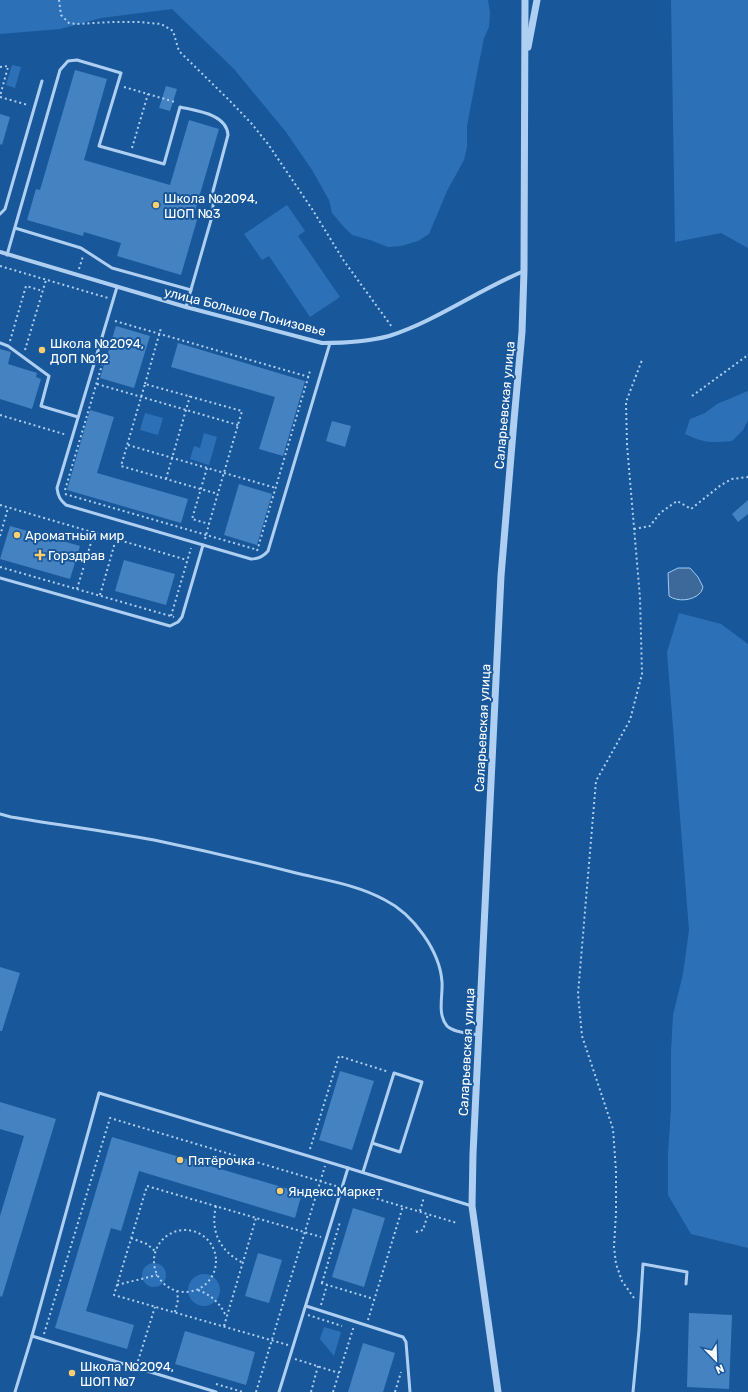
<svg xmlns="http://www.w3.org/2000/svg" width="748" height="1392" viewBox="0 0 748 1392" font-family="Rubik,sans-serif">
<style>
.green{fill:#2c71b7}
.water{fill:#3c6999;stroke:#a1cbf4}
.building{fill:#4582c2}
.lines{fill:none;stroke-linecap:round;stroke-linejoin:round}
.path{stroke:#aecff1;stroke-width:2;stroke-dasharray:2 3;stroke-linecap:butt}
.service{stroke:#aecff1;stroke-width:3}
.minor{stroke:#aecff1;stroke-width:4}
.tertiary{stroke:#aecff1;stroke-width:7}
.poi-dot{fill:#ffcf6e;stroke:#18579a;stroke-width:1.5}
.labels{text-anchor:middle;stroke-width:4;stroke-linejoin:round;paint-order:stroke}
.poi-label{font-size:13px;fill:#fff;stroke:#18579a;text-anchor:start}
.street-label{font-size:13px;fill:#fff;stroke:#18579a}
</style>
<rect width="100%" height="100%" fill="#18579a"/>
<!-- green -->
<g class="green">
<polygon points="0,0 488,0 490,13 489,27 484,38 477,73 467,126 467,147 464,160 447,191 429,234 418,241 401,246 388,247 370,240 352,235 344,227 332,213 329,200 312,170 286,132 234,69 172,9 101,18 60,29 0,34"/>
<polygon points="671,0 748,0 748,248 721,233 675,242"/>
<polygon points="12,65 21,67 15,88 6,85"/>
<polygon points="287,205 305,231 298,236 340,297 310,317 269,256 262,260 244,234"/>
<path d="M748,391V420L743,430L732,441C711,443 704,443 685,434L690,419L705,413L717,404Z"/>
<polygon points="145,413 163,418 158,435 140,430"/>
<polygon points="204,433 217,437 209,465 190,459 194,446 200,448"/>
<polygon points="679,613 721,624 748,644 748,1248 691,1234 668,1195 668,1154 671,1108 671,1052 673,1015 683,974 689,930 667,652"/>
<circle cx="154" cy="1275" r="12"/>
<circle cx="204" cy="1290" r="16"/>
<polygon points="324,1327 341,1332 334,1356 320,1339"/>
</g>
<!-- water -->
<path class="water" d="M678,568H690L698,577L703,587C703,587 701,593 700,593C693,601 677,602 669,596L668,573Z"/>
<!-- building -->
<g class="building">
<polygon points="75,70 107,79 84,160 170,185 189,120 219,129 193,218 197,220 181,275 117,256 121,243 84,232 83,236 27,220 36,189 40,190"/>
<polygon points="166,86 177,89 170,111 159,108"/>
<polygon points="0,114 10,117 2,145 0,144"/>
<polygon points="116,326 150,336 134,388 100,378"/>
<polygon points="178,343 305,381 283,456 259,449 275,397 171,367"/>
<polygon points="0,349 11,352 8,364 37,373 36,377 41,379 32,409 0,399"/>
<polygon points="90,410 114,417 97,473 188,499 181,523 67,490"/>
<polygon points="332,421 351,426 345,447 326,441"/>
<polygon points="239,484 272,494 257,545 224,535"/>
<polygon points="748,500 748,514 738,522 732,514"/>
<polygon points="10,526 80,546 70,579 0,559"/>
<polygon points="124,560 175,574 166,605 115,591"/>
<polygon points="0,967 20,973 2,1031 0,1031"/>
<polygon points="340,1071 374,1081 352,1150 319,1140"/>
<polygon points="0,1102 56,1119 2,1297 0,1296 0,1216 24,1136 0,1129"/>
<polygon points="112,1137 302,1193 295,1218 139,1171 121,1231 111,1228 86,1311 134,1325 127,1349 55,1328"/>
<polygon points="353,1208 385,1218 364,1287 332,1277"/>
<polygon points="258,1253 282,1260 269,1303 245,1296"/>
<polygon points="689,1313 732,1315 729,1389 687,1387"/>
<polygon points="185,1331 255,1352 246,1385 175,1364"/>
<polygon points="363,1343 395,1353 383,1392 348,1392"/>
</g>
<g class="lines">
<!-- path -->
<g class="path">
<polyline points="59,0 61,15 69,23 77,24 112,22 139,22 161,24 173,31 179,51 229,100 251,123 268,144 312,209 344,261 392,327"/>
<polyline points="0,67 8,66 8,67 0,96"/>
<polyline points="124,87 175,102"/>
<polyline points="0,97 28,105"/>
<polyline points="132,148 148,94"/>
<polyline points="0,266 108,298"/>
<polyline points="79,269 83,256"/>
<polyline points="115,321 309,377"/>
<polyline points="10,341 26,286 43,291"/>
<polyline points="25,350 46,280"/>
<polyline points="97,384 238,425"/>
<polyline points="145,384 161,328"/>
<polyline points="692,396 748,355"/>
<polyline points="0,415 67,435"/>
<polyline points="128,445 276,488"/>
<polyline points="207,468 192,519 209,524"/>
<polyline points="166,479 190,396"/>
<polyline points="65,490 104,358"/>
<polyline points="65,494 258,550"/>
<polyline points="0,505 187,560"/>
<polyline points="634,529 650,526 660,513 677,501 691,509 721,485 732,479 748,477"/>
<polyline points="0,536 8,508"/>
<polyline points="205,539 209,524 242,411 145,384 121,466 218,494"/>
<polyline points="257,551 310,371"/>
<polyline points="0,567 174,617"/>
<polyline points="77,589 94,533"/>
<polyline points="100,595 116,539"/>
<polyline points="171,616 191,548"/>
<polyline points="310,1149 339,1056 389,1072"/>
<polyline points="348,1190 457,1223"/>
<path d="M216,1206C210,1232 220,1251 243,1263"/>
<polyline points="420,1211 424,1197"/>
<circle cx="185" cy="1261" r="31"/>
<polyline points="416,1232 423,1230 428,1214"/>
<polyline points="131,1238 147,1244 156,1252"/>
<polyline points="321,1283 374,1299"/>
<polyline points="322,1283 340,1222"/>
<polyline points="117,1285 157,1275"/>
<path d="M198,1290C211,1295 220,1303 226,1316"/>
<polyline points="634,1298 622,1281 616,1264 614,1247 616,1213 616,1171 613,1129 582,1036 578,994 596,781 630,720 642,674 640,598 627,445 626,402 642,360"/>
<polyline points="321,1305 327,1285"/>
<polyline points="175,1312 178,1300 177,1291"/>
<polyline points="308,1315 342,1326"/>
<polyline points="368,1320 403,1206"/>
<polyline points="224,1326 256,1218"/>
<polyline points="44,1334 110,1118 336,1186"/>
<polyline points="288,1345 114,1295 147,1186 321,1237"/>
<polyline points="295,1359 339,1373"/>
<polyline points="138,1361 155,1307"/>
<polyline points="216,1384 243,1392"/>
<polyline points="256,1392 325,1166"/>
<polyline points="311,1392 318,1366"/>
<polyline points="333,1392 353,1329 355,1330"/>
<polyline points="395,1392 401,1372"/>
</g>
<!-- service -->
<g class="service">
<polyline points="0,214 5,209 42,81"/>
<polyline points="15,228 81,248 112,268 191,290"/>
<path d="M7,255L60,70L68,61L77,60L121,73L99,146L164,164L180,107C197,111 227,114 228,135L213,191V213L186,307"/>
<path d="M117,287L57,488C58,496 60,500 66,505L251,559C258,559 263,557 268,551L330,343"/>
<polyline points="0,343 8,346 49,376 41,406 78,417"/>
<polyline points="0,578 170,626 178,622 182,617 203,545"/>
<path d="M0,814L11,817C58,825 107,831 154,840C202,850 249,861 296,873C325,880 358,885 385,900C413,914 440,951 442,982C443,996 437,1014 447,1026C454,1033 469,1033 479,1035"/>
<polyline points="363,1172 394,1073 422,1082 400,1152 372,1143"/>
<polyline points="306,1306 403,1337 406,1342 410,1392"/>
<polyline points="32,1336 99,1093 348,1168"/>
<polyline points="15,1392 32,1336 216,1392"/>
<polyline points="279,1392 348,1168 472,1206"/>
<polyline points="633,1392 639,1330 643,1264 687,1272 686,1284"/>
</g>
<!-- minor -->
<path class="minor" d="M0,252L186,307L322,343C344,343 367,342 389,336C436,321 478,290 524,271"/>
<!-- tertiary -->
<g class="tertiary">
<polyline points="528,47 537,0"/>
<polyline points="498,1392 472,1206 473,1154 501,576 514,420 522,332 524,271 525,0"/>
</g>
</g>
<!-- markers -->
<g class="poi-dot">
<circle cx="156" cy="205" r="4"/>
<circle cx="42" cy="350" r="4"/>
<circle cx="17" cy="535" r="4"/>
<path d="M38 549h4v4h4v4h-4v4h-4v-4h-4v-4h4z"/>
<circle cx="180" cy="1160" r="4"/>
<circle cx="280" cy="1191" r="4"/>
<circle cx="72" cy="1373" r="4"/>
</g>
<g class="labels">
<!-- poi labels -->
<g class="poi-label">
<text x="164" y="203">Школа №2094,<tspan x="164" dy="15">ШОП №3</tspan></text>
<text x="50" y="348">Школа №2094,<tspan x="50" dy="15">ДОП №12</tspan></text>
<text x="25" y="540">Ароматный мир</text>
<text x="48" y="560">Горздрав</text>
<text x="188" y="1165">Пятёрочка</text>
<text x="288" y="1196">Яндекс.Маркет</text>
<text x="80" y="1371">Школа №2094,<tspan x="80" dy="15">ШОП №7</tspan></text>
</g>
<!-- street labels -->
<g class="street-label">
<text transform="translate(245 311) rotate(14)" y="5">улица Большое Понизовье</text>
<text transform="translate(504 405) rotate(-85)" y="5">Саларьевская улица</text>
<text transform="translate(482 728) rotate(-87)" y="5">Саларьевская улица</text>
<text transform="translate(466 1052) rotate(-87)" y="5">Саларьевская улица</text>
</g>
</g>
<!-- north arrow -->
<g transform="translate(716 1360) rotate(157)" stroke="#18579a" stroke-width="3" paint-order="stroke">
<path d="M0-3L7 15L0 10L-7 15Z" fill="#ffffff"/>
<text y="-6" font-size="11" font-weight="bold" text-anchor="middle" fill="#ffffff">N</text>
</g>
</svg>
